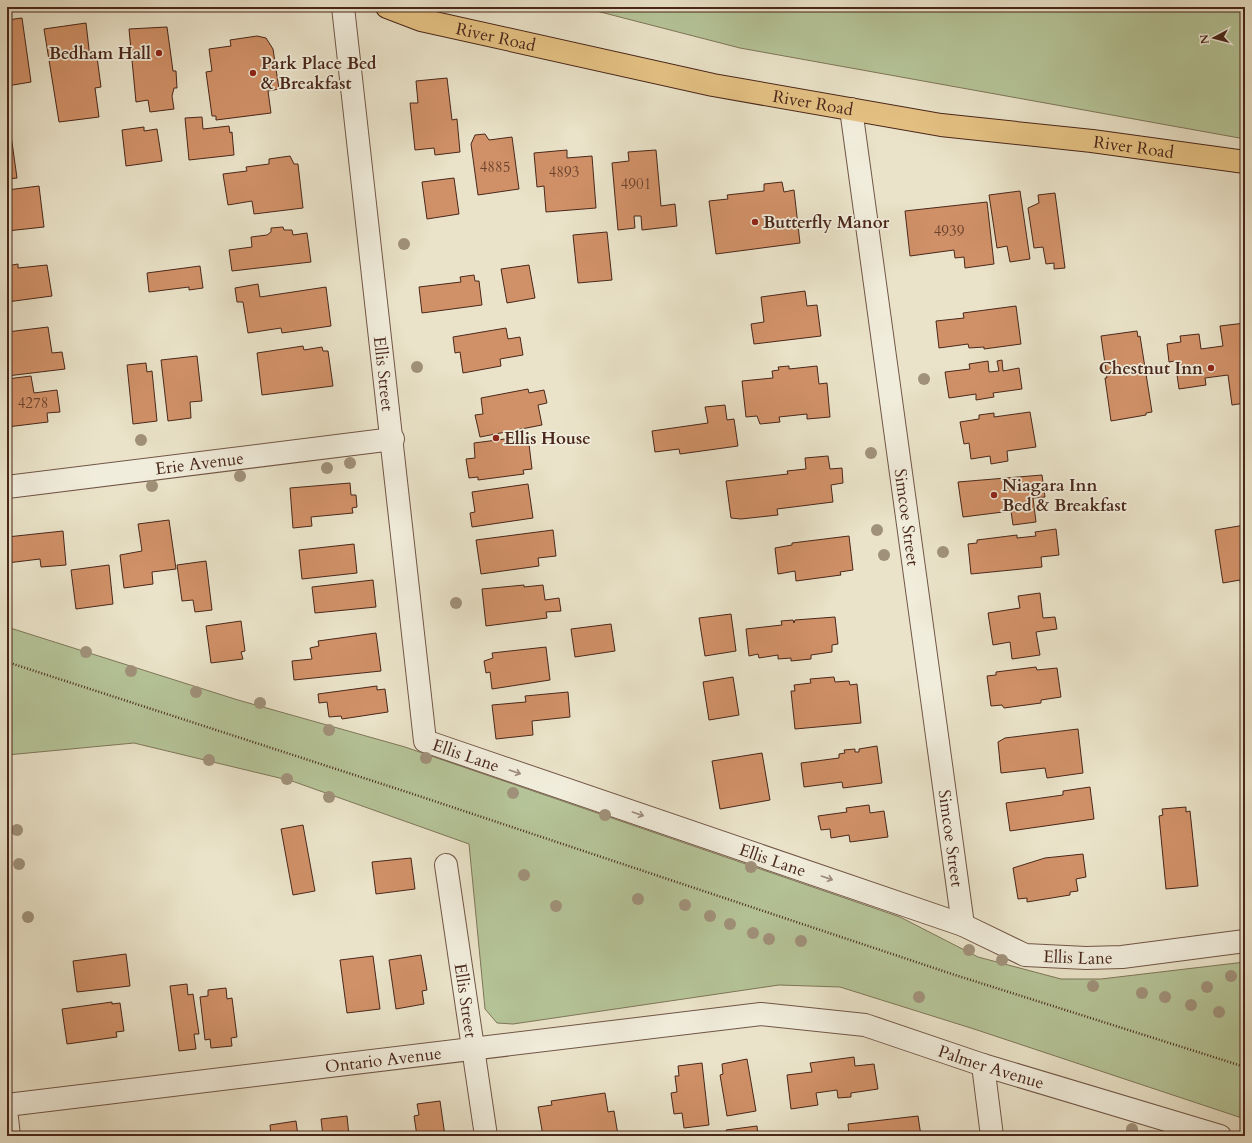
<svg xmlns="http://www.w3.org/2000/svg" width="1252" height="1143" viewBox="0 0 1252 1143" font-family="Cardo,serif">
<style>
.green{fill:#b5c498;stroke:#7f7659}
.building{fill:#d19168;stroke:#49271a}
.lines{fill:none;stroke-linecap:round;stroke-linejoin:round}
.minor-casing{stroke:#715646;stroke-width:24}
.major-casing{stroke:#49271a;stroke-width:24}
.path{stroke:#49271a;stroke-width:2.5;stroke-dasharray:1 2;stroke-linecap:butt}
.minor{stroke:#f1eddc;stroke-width:22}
.major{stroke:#e5c284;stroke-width:22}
.tree{fill:#a0917a}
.oneway{stroke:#9d8a7b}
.poi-dot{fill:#8f2418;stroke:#f1eddc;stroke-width:1.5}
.labels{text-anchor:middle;stroke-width:3.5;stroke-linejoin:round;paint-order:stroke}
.number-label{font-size:15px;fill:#6b422e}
.street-label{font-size:17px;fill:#49271a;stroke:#f1eddc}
.poi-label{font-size:17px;font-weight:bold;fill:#49271a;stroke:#f1eddc;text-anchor:start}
</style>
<rect width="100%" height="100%" fill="#eae3c9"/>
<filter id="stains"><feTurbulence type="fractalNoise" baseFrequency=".005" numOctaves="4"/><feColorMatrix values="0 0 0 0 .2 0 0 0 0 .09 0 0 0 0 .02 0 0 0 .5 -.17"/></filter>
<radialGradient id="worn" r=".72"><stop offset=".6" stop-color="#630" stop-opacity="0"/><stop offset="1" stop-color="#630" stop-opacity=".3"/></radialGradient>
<!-- green -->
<g class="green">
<polygon points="581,7 1245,7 1245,139 740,48"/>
<polygon points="7,627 238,700 405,747 900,917 978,957 1061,979 1101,979 1245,962 1245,1119 974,1029 840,987 779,985 513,1024 497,1023 485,1009 469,844 292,781 134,743 7,755"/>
</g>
<!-- building -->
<g class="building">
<polygon points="22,18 31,82 7,86 7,20"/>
<polygon points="86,23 90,58 97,57 101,87 95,88 99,117 59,122 44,29"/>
<polygon points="167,27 173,71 176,71 177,88 174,88 172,96 174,109 150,112 148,100 136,102 129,29"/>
<polygon points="257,36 266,38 273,49 279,89 268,91 271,113 216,120 216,116 212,116 206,72 212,71 209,49 231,46 230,40"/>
<polygon points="447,78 452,120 457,119 460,152 435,155 434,148 415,150 410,103 418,103 416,81"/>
<polygon points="202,117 203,129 229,126 230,133 232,132 234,155 189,160 185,118"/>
<polygon points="144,127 144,131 157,129 162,161 126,166 122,130"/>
<polygon points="10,128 17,178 7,179 7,129"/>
<polygon points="485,134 489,140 512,137 519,189 478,195 471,144 475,135"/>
<polygon points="567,150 567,158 592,156 596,208 546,212 544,186 537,187 534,153"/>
<polygon points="656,150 661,206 675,204 677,226 642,230 641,216 634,216 635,228 618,230 612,163 629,161 628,152"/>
<polygon points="290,156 294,164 298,164 303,208 254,214 252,201 228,205 223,174 247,171 246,167 269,164 269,159"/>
<polygon points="454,178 459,214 427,219 422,182"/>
<polygon points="782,182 784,192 794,190 800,243 716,254 709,201 728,199 727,195 764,191 764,184"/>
<polygon points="39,186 44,227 7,231 7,190"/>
<polygon points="1020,191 1030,259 1010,262 1007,246 997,248 989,195"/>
<polygon points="1055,193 1065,268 1054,269 1054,263 1046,264 1043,247 1034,248 1028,208 1039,203 1038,195"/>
<polygon points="987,202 994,264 965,268 964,257 955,258 954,250 910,256 905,211"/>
<polygon points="283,227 284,230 292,230 293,235 307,233 311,262 232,271 229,250 252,247 251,237 267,235 271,232 271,228"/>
<polygon points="607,232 612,280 578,283 573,235"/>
<polygon points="18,264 18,268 47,265 52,296 7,302 7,266"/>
<polygon points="529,265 535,298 507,303 501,269"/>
<polygon points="200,266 203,288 189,290 189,287 149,292 147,273"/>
<polygon points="474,275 475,281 479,281 482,305 422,313 419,287 461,282 460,277"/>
<polygon points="258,284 260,297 326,287 331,326 282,333 281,328 248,333 243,302 237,302 235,288"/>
<polygon points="805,291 807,306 817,305 821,336 754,344 751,324 764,322 761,297"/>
<polygon points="1016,306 1021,344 984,349 984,347 969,348 968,344 939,348 936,321 964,318 963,313"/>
<polygon points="1245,323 1245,403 1232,405 1228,375 1205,378 1206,385 1179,389 1175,361 1169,362 1167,344 1181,342 1180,336 1199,334 1201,349 1223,346 1220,326"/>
<polygon points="48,327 52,353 62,352 65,369 7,376 7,332"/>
<polygon points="506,328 508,339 520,337 523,355 500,359 501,366 463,373 460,352 455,353 453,337"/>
<polygon points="1137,331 1138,337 1140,336 1152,412 1146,413 1146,415 1111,421 1105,378 1107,378 1101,336"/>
<polygon points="303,346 304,350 322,347 323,351 328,351 333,386 262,395 257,353"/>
<polygon points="197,356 202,401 190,402 191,418 168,421 161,360"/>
<polygon points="1002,360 1003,371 1019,368 1022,389 993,393 994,397 976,400 976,394 949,398 945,372 970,369 969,364 988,361 989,372 999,371 997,361"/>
<polygon points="146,363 147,372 152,371 157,421 133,424 127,365"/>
<polygon points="789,366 789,369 817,366 819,384 827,383 830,417 807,419 807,414 779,417 780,422 760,424 757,416 746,417 742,381 773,378 772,371 779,370 778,367"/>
<polygon points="31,376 34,393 57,390 60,412 47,413 48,422 7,427 7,379"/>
<polygon points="528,389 529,393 544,390 547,403 538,405 542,425 480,437 475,415 483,414 481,398"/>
<polygon points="725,405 727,420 734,419 738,446 680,454 679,449 655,452 652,431 708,423 705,407"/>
<polygon points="1030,412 1036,447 1007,451 1008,461 991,464 990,456 971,459 969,443 964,444 960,422 979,419 979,415 994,413 994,417"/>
<polygon points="528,436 532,469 523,470 524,474 478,480 478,477 469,478 466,459 475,458 474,443"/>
<polygon points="828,456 830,469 842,468 843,483 831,485 833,502 777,509 778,515 741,519 731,518 726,481 788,474 787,471 806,469 805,458"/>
<polygon points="1042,475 1045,497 1033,498 1036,522 1013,525 1011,511 963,517 958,482"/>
<polygon points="350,483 351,495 356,495 357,507 352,508 353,513 311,517 312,526 293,528 290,488"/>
<polygon points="528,484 533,518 472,527 470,513 475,512 472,492"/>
<polygon points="169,520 176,569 152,572 153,584 124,588 120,555 142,551 138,524"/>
<polygon points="1245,525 1245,595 1242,595 1240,580 1223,583 1215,530"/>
<polygon points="1056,529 1059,555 1041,557 1042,567 971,574 968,544 977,543 977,540 1017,535 1017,538 1036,536 1035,532"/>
<polygon points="553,530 556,556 538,558 539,566 481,574 476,540"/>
<polygon points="63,531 66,565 41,567 40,559 7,563 7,537"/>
<polygon points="849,536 853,570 840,572 841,575 796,581 795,571 778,574 775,548 792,545 792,543"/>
<polygon points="354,544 357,573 302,579 299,550"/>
<polygon points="206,561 212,610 195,612 193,600 182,601 177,565"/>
<polygon points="109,565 113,604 76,609 71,570"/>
<polygon points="373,580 376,607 315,613 312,587"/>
<polygon points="524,585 524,587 543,585 545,600 559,598 561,611 546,612 547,618 486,626 482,589"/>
<polygon points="1040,593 1043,618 1055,617 1057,629 1036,632 1040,655 1012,659 1010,642 993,645 988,613 1020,608 1018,596"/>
<polygon points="731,614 736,651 705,656 699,618"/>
<polygon points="835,617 838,644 832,645 832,652 811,655 811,659 791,661 791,658 778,659 778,655 759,658 758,654 749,656 746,629 782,625 781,621 793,620 794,623 795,620"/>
<polygon points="241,621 245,651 241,652 243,659 211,663 206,626"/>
<polygon points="611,624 615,651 575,657 571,629"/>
<polygon points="376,633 381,671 294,680 292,661 312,659 310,648 319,646 318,641"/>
<polygon points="546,647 550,680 492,689 490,672 486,673 484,661 493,658 492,653"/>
<polygon points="1036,667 1037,670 1057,668 1061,697 1041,700 1041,703 1004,708 1002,705 991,706 987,676 996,675 996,672"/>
<polygon points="733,677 739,715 709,720 703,682"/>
<polygon points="834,677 835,682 849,681 850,685 857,684 861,723 795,729 791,691 795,691 794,685 811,683 810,679"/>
<polygon points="377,686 377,690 385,689 388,712 342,719 341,716 329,717 327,702 319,703 318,694"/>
<polygon points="568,692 570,717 532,721 533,735 496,739 492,705 526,702 525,696"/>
<polygon points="1078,729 1083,773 1047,778 1045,768 1001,773 998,742 1005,738"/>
<polygon points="877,746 882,783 843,788 842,782 804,787 801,763 839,758 839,754 845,753 844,750 855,749 855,752 859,752 859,749"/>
<polygon points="762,753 770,800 720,809 712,761"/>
<polygon points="1090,787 1094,819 1010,831 1006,803 1063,795 1063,791"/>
<polygon points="869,805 870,813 884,811 888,837 850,842 849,835 831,838 830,829 821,830 818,816 847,812 846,808"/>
<polygon points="1186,807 1186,812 1190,811 1198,886 1166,889 1159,816 1163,815 1162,809"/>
<polygon points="303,825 315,891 293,895 281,829"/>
<polygon points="1083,854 1086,877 1076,879 1078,891 1070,892 1070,895 1027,902 1027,898 1018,899 1013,868 1045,858"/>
<polygon points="411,858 415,889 376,894 372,862"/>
<polygon points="126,954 130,986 77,992 73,961"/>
<polygon points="421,955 427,990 422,991 424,1004 396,1009 389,960"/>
<polygon points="373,956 380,1009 347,1013 340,960"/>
<polygon points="187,984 188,995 193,994 199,1034 194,1034 196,1049 179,1051 170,986"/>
<polygon points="226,988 227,999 232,998 237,1037 231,1038 232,1046 211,1048 210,1039 205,1040 200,997 208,996 208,990"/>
<polygon points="112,1002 112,1004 120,1003 124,1031 116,1032 117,1037 67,1044 62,1009"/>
<polygon points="854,1057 855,1066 874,1064 878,1089 851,1093 851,1097 838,1098 837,1090 816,1093 818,1105 791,1109 787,1075 812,1072 810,1063"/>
<polygon points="747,1059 756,1111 727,1116 720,1075 723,1074 722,1064"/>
<polygon points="702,1063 709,1125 684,1128 682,1113 674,1114 671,1093 677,1092 675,1076 679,1076 678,1066"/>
<polygon points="605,1093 608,1112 614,1111 618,1135 543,1136 538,1107 552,1105 551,1101"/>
<polygon points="440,1101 445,1136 417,1136 414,1116 419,1115 417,1104"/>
<polygon points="347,1116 349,1136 323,1136 321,1119"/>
<polygon points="918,1116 921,1136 849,1136 848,1124"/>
<polygon points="296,1121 298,1136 271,1136 270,1125"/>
<polygon points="757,1126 758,1136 727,1136 726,1130"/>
<polygon points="121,1134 121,1136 98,1136"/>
</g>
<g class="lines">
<!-- minor casing -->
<g class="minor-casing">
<g id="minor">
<path id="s1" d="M343,7L425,741L963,925L1025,955L1086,958L1122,957L1245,941"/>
<path id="s2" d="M851,109L963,925"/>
<path id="s3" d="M7,487L393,439"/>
<path id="s4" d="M446,865L486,1136"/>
<polyline points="983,1065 992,1136"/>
<path id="s5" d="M7,1105L761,1014L865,1025L983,1065L1220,1136"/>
<polyline points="7,1118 9,1136"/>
</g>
</g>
<!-- major casing -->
<g class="major-casing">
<g id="major">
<path id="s6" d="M387,7L421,20L713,85L941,125L1092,141L1245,162"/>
</g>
</g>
<!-- path -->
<polyline class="path" points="7,662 413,794 952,974 1245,1067"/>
<!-- minor -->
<use href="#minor" class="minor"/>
<!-- major -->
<use href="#major" class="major"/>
</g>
<!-- trees -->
<g class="tree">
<circle cx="404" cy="244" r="6"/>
<circle cx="417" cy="367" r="6"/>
<circle cx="924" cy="379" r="6"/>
<circle cx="141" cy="440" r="6"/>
<circle cx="871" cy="453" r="6"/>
<circle cx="350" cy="463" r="6"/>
<circle cx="327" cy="468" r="6"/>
<circle cx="240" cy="476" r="6"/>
<circle cx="152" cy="486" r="6"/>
<circle cx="877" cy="530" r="6"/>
<circle cx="943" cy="552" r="6"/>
<circle cx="884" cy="555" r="6"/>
<circle cx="456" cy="603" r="6"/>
<circle cx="86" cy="652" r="6"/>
<circle cx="131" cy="671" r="6"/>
<circle cx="196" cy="692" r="6"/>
<circle cx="260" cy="703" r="6"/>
<circle cx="329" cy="730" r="6"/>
<circle cx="426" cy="758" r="6"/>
<circle cx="209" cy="760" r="6"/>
<circle cx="287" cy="779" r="6"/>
<circle cx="513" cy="793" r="6"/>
<circle cx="329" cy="797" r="6"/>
<circle cx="605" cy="815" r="6"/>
<circle cx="17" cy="830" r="6"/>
<circle cx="19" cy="864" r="6"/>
<circle cx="751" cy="867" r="6"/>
<circle cx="524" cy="875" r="6"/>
<circle cx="638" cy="899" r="6"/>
<circle cx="685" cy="905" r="6"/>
<circle cx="556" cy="906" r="6"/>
<circle cx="710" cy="916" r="6"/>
<circle cx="28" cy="917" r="6"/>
<circle cx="730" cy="924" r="6"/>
<circle cx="753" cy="933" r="6"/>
<circle cx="769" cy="939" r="6"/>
<circle cx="801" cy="941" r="6"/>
<circle cx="969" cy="950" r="6"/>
<circle cx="1002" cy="960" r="6"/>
<circle cx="1231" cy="976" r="6"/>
<circle cx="1093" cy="986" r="6"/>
<circle cx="1207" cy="987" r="6"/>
<circle cx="1142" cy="993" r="6"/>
<circle cx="919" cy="997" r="6"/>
<circle cx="1165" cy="997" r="6"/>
<circle cx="1191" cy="1005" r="6"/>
<circle cx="1219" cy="1012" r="6"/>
<circle cx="1132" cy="1129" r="6"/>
</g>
<!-- one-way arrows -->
<defs><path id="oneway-shaft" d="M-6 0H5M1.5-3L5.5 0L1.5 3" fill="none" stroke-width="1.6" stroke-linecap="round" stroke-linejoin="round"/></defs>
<g class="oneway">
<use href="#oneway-shaft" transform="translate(515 772) rotate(19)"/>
<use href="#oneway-shaft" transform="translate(638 814) rotate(19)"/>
<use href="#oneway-shaft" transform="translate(827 878) rotate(19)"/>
</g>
<!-- markers -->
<g class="poi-dot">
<circle cx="159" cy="53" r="4"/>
<circle cx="253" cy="73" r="4"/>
<circle cx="755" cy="222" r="4"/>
<circle cx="1211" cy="368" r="4"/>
<circle cx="496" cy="438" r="4"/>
<circle cx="994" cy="495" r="4"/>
</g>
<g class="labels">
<!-- number labels -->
<g class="number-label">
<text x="495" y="172">4885</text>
<text x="564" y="177">4893</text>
<text x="636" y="189">4901</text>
<text x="949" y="236">4939</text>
<text x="33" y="408">4278</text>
</g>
<!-- street labels -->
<g class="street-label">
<text dy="6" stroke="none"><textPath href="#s6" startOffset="113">River Road</textPath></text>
<text dy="6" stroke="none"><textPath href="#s6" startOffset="437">River Road</textPath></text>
<text dy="6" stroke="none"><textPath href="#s6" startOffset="761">River Road</textPath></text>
<text dy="6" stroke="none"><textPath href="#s1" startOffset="369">Ellis Street</textPath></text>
<text dy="6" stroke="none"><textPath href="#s3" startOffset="194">Erie Avenue</textPath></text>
<text dy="6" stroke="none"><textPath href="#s2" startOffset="412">Simcoe Street</textPath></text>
<text dy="6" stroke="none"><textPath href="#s1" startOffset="782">Ellis Lane</textPath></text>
<text dy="6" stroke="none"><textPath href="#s2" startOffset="736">Simcoe Street</textPath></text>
<text dy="6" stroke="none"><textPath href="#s1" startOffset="1106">Ellis Lane</textPath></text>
<text dy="6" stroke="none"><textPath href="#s1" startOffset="1429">Ellis Lane</textPath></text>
<text dy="6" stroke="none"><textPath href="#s4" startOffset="137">Ellis Street</textPath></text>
<text dy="6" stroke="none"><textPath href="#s5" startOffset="379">Ontario Avenue</textPath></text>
<text dy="6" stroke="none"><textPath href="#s5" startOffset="997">Palmer Avenue</textPath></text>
</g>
<!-- poi labels -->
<g class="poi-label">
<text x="151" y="59" text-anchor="end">Bedham Hall</text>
<text x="261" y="69">Park Place Bed<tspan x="261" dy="20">&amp; Breakfast</tspan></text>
<text x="763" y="228">Butterfly Manor</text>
<text x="1203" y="374" text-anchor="end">Chestnut Inn</text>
<text x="504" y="444">Ellis House</text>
<text x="1002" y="491">Niagara Inn<tspan x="1002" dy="20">Bed &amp; Breakfast</tspan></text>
</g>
</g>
<!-- margin -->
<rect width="1252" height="1143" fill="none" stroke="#eae3c9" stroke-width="24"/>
<rect x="8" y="8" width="1236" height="1127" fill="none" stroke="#49271a" stroke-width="2"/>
<rect x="12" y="12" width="1228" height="1119" fill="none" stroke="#49271a"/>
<!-- north arrow -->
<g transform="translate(1214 38) rotate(263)" stroke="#f1eddc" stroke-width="3" paint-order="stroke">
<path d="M0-3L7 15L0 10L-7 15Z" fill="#49271a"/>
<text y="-6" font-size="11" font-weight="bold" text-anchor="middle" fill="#49271a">N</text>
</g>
<rect width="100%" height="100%" filter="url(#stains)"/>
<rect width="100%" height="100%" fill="url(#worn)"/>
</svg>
